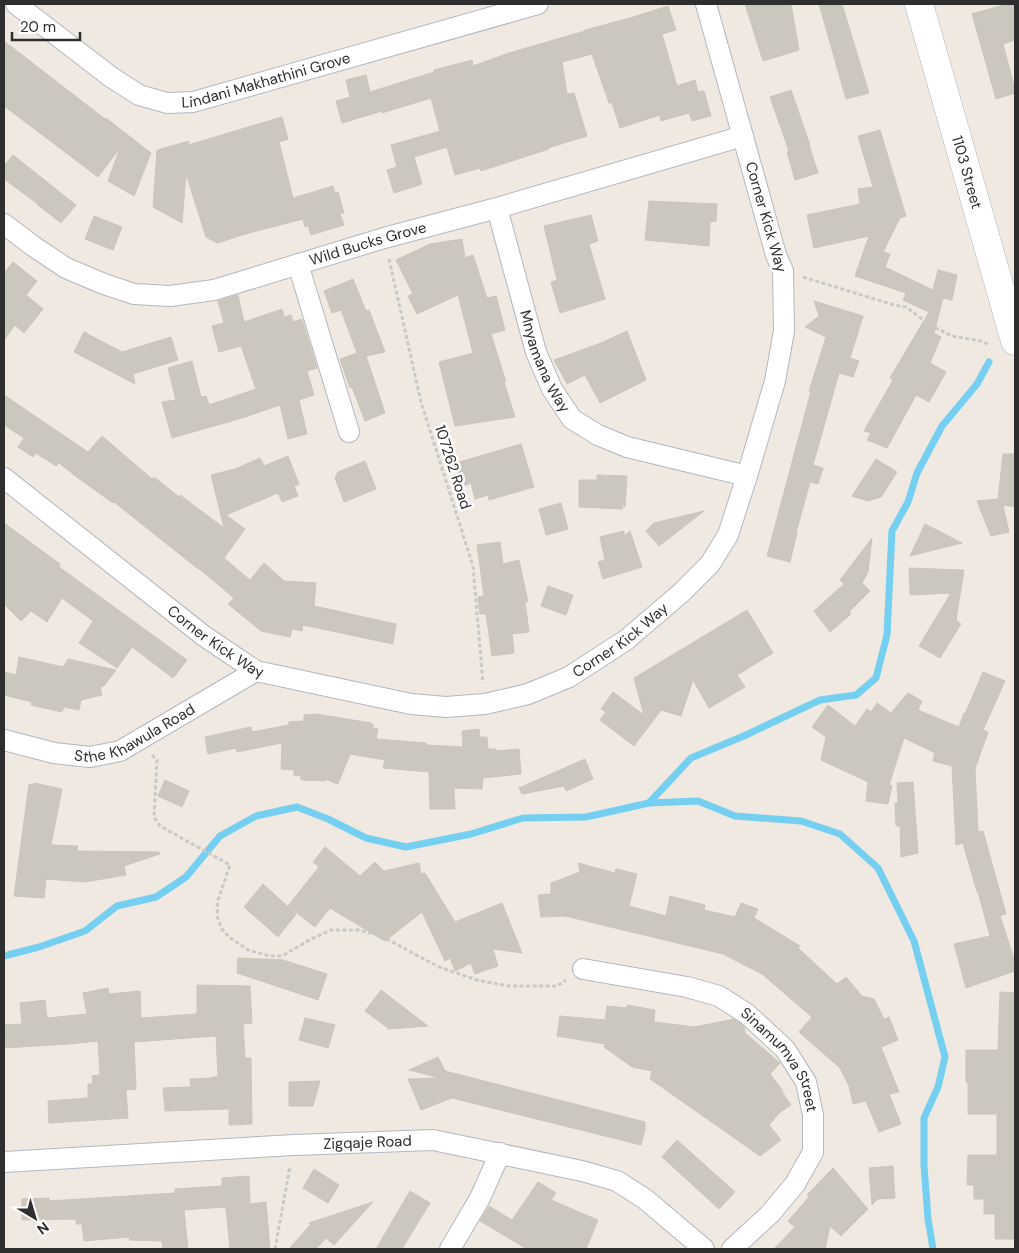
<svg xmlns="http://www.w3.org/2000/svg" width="1019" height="1253" viewBox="0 0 1019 1253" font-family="'DM Sans',sans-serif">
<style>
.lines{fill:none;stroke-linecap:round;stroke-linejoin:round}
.stream{stroke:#75cff0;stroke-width:7}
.building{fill:#cbc7bf;stroke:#cbc5ba}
.street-casing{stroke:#b4b7c1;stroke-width:22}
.secondary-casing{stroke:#b4b7c1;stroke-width:29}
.path{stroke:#c9c9c9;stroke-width:3;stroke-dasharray:4 2.5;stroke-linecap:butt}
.street{stroke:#fff;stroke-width:20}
.secondary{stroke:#fff;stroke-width:28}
.labels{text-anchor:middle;stroke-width:5;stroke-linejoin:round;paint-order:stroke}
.street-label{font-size:15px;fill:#2e2e2e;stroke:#fff}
</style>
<rect width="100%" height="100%" fill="#efe9e1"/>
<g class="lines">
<!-- stream -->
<g class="stream">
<polyline points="649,803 691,758 746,735 820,700 856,695 876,678 887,635 892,531 908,502 917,473 942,426 977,384 989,362"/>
<polyline points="4,956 39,947 85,931 117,906 156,897 186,877 220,836 256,816 297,807 328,819 366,838 406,847 471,834 523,818 586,817 649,803 698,801 735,816 801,821 840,834 878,868 914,941 945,1057 938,1087 924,1118 924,1165 928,1219 933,1249"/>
</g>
</g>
<!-- building -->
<g class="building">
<polygon points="745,4 791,4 799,50 763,61"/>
<polygon points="819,4 842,4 869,93 846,99"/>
<polygon points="1007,4 1015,4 1015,40 1003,44 1015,90 1015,93 996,99 972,14"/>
<polygon points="668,6 676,30 662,34 677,86 695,80 698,92 704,91 711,116 692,121 689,113 661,121 660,115 620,128 612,103 609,103 592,54 562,62 567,94 574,93 587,136 548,148 549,149 481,171 480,168 455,175 447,147 414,157 422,184 394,193 387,170 397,167 391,145 440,131 431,98 382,113 382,111 342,123 336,101 350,97 346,80 366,75 370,92 434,72 434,70 472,60 473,66 509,53 585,31 585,30 630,18"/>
<polygon points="4,41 105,119 106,118 151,153 134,196 108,181 120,148 98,177 4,106"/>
<polygon points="791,90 810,145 809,145 818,173 795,180 787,152 789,151 770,97"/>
<polygon points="282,117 288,139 279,142 293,198 333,186 335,193 338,192 344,213 340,214 344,225 311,235 308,226 305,227 303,219 249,233 217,243 206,237 186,174 182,223 153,207 157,150 189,141 188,145"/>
<polygon points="880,130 906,216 900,218 883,252 890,254 885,267 933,290 938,270 957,275 952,300 943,298 934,333 941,337 930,363 946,372 929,402 916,395 887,448 867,440 871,433 864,431 893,380 890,378 929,312 903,300 906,293 855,276 869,236 814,248 807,215 860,204 858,189 873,187 858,136"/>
<polygon points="13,155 76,205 61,223 38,205 38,204 4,179 4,166"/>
<polygon points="649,201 717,204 716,221 710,222 709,246 645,240"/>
<polygon points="591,215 598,241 589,244 605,299 560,313 551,282 557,280 544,226"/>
<polygon points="94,216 122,227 113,250 85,239"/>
<polygon points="462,239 465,258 473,255 487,298 496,296 505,330 491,334 506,382 504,382 515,417 455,426 439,362 473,353 458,295 417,314 408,296 413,294 396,260 430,244"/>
<polygon points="13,262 37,281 26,295 43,309 24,333 15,325 4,340 4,273"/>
<polygon points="353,279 366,311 369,310 385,352 366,356 385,413 365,421 352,387 350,388 340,359 357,353 341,310 332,313 324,291"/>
<polygon points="238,295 244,322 282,309 284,317 291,315 293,322 302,319 317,368 307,371 314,395 299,400 307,434 288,439 280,405 242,418 172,438 162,402 176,400 168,368 192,361 201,397 206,396 209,405 256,389 241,346 219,352 212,326 224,323 218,301"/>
<polygon points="814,301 863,316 850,358 859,361 853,377 839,373 813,465 823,468 818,484 810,482 796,533 797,533 790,562 767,556 811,391 809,391 826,337 805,327 819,316"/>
<polygon points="627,331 646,380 600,403 585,375 567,384 554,360 601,343"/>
<polygon points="84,332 122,352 171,337 178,360 133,374 135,384 74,352"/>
<polygon points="4,395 88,452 102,436 152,479 154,477 179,497 180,495 224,528 211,475 235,469 260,458 264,466 288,456 299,484 294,486 298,496 282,502 278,493 226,515 245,529 224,558 250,580 264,563 284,581 316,583 314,606 396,624 393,644 303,625 302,631 292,629 290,637 261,631 228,604 234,598 198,568 197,568 114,502 113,503 78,478 59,463 56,466 36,453 33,457 18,447 24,438 4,425"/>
<polygon points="521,444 534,487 489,500 488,495 475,499 471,483 463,486 456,463"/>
<polygon points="1003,454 1015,454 1015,507 1003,505 1009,532 991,536 977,501 998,499"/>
<polygon points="876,459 897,472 881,497 868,501 852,496"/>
<polygon points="365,461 376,489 344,502 335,478 338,472"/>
<polygon points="597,475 627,476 625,507 621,501 623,509 579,507 579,480 597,480"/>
<polygon points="561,503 568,529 546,535 539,509"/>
<polygon points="704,511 659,546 646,531 654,523"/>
<polygon points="4,523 60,564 59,567 187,660 173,678 132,647 117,668 79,643 93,621 62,598 47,622 31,611 21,621 4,604"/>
<polygon points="925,524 962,543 910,556"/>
<polygon points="624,531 624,536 630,531 642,567 603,579 598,562 605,560 600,537"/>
<polygon points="872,538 868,572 862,583 870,591 849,612 851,614 830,632 814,611 844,584 840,580"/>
<polygon points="500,542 503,564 519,560 528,602 525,601 529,632 512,634 514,653 492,656 486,614 480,614 478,597 484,596 477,545"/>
<polygon points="909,568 964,570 956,620 961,624 940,658 919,646 951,593 910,595"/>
<polygon points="548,586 573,595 566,615 541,606"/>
<polygon points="747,610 773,653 737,675 745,687 709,708 693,680 681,716 661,710 634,746 600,720 606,712 601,709 613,692 644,715 634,678"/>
<polygon points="19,657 63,667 68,659 116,670 104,686 100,687 102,695 81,700 79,710 64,707 62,712 31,705 32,702 4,695 4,672 16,675"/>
<polygon points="983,672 1005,681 983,730 988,732 975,769 978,832 983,831 1006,914 1000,916 1015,962 1015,971 966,988 954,944 990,936 978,892 977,892 963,843 956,845 952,766 933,761 935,753 904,738 889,785 892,786 888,804 866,801 868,782 821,760 826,737 812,727 828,705 855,726 867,709 871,712 877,703 891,713 908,693 922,701 918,710 959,727 964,713 965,714"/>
<polygon points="316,714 371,723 371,724 373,724 373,728 378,729 376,739 426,743 426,745 463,747 462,731 479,729 480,737 487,737 488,749 496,749 496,751 519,749 521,774 483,778 482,789 454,788 455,809 430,809 429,772 383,768 385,760 350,754 338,784 325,779 325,781 301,780 301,776 294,775 294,770 281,769 282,743 237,752 236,748 208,754 205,737 251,727 252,732 289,725 289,722 304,721 304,715"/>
<polygon points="585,759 593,779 566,791 564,786 522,794 519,788"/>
<polygon points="165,780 189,791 182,807 158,796"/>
<polygon points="913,782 918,853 901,857 900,826 896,826 895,803 898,803 897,783"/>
<polygon points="34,783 62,789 51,845 78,846 77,851 159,852 160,854 124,866 126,875 85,882 46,879 44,898 14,896 29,784 33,785"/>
<polygon points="325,847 360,876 375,862 384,871 419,863 421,874 425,873 455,922 502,903 522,953 493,949 498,966 475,974 471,963 455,971 450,958 445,961 422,912 385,941 330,908 315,927 288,906 319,867 313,862"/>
<polygon points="578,863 615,873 616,869 637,874 629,906 666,916 670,896 705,905 704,910 735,917 741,903 758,909 754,918 800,946 798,948 837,984 846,977 862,996 874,999 884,1019 889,1017 898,1040 881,1047 899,1092 889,1094 901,1124 879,1132 866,1101 853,1104 849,1086 840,1068 799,1032 812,1017 762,974 723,954 565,916 541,917 538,895 551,894 551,883 580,872"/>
<polygon points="263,884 296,914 278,937 244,907"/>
<polygon points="238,958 283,960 327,974 318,1000 237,973"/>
<polygon points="197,985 250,986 252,1023 243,1024 245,1058 251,1058 252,1124 229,1125 229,1109 165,1111 163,1088 191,1087 190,1079 212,1078 212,1077 218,1077 216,1036 134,1042 136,1089 126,1090 128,1118 49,1123 48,1101 88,1098 88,1084 93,1084 92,1076 100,1075 98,1041 69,1044 4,1048 4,1025 22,1024 20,1003 45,1000 47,1018 87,1014 83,993 108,988 109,994 140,991 141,1018 197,1014"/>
<polygon points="381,990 428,1026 389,1029 365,1011"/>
<polygon points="1000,992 1015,993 1015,1239 995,1239 995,1214 984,1214 984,1199 974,1199 974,1185 967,1185 968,1155 997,1155 997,1114 968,1114 968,1082 966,1082 966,1050 998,1050"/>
<polygon points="627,1005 655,1010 654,1022 695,1027 734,1019 740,1023 744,1027 745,1033 780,1063 770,1074 783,1091 782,1092 791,1105 779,1113 769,1125 781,1140 760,1156 663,1088 663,1087 660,1086 650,1079 652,1071 632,1067 604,1047 605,1044 557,1036 560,1016 605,1020 607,1006 627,1008"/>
<polygon points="305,1018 335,1025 328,1048 299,1040"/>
<polygon points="438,1057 445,1071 645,1122 645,1129 641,1145 452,1098 421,1110 408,1079 440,1078 409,1070"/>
<polygon points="320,1081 313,1106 289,1106 289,1082"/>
<polygon points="677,1140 735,1192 719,1209 662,1157"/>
<polygon points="893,1166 895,1198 878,1199 872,1205 869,1168"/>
<polygon points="833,1168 868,1209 841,1236 830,1226 825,1249 774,1249 795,1227 788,1221 809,1197 807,1195"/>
<polygon points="314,1169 339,1185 328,1203 303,1188"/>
<polygon points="249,1176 250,1204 266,1202 270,1249 230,1249 226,1208 223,1207 184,1210 188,1249 163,1249 162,1241 129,1240 130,1237 84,1241 82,1224 76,1224 76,1219 22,1220 22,1199 49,1198 49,1201 175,1193 175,1189 222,1186 222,1178"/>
<polygon points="538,1182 556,1193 551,1200 598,1220 586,1249 527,1249 480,1221 489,1206 512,1220"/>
<polygon points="410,1191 430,1203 402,1249 376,1249"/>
<polygon points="373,1202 334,1245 326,1238 316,1249 289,1249 311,1224 309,1223"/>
</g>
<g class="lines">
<!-- street casing -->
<g class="street-casing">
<g id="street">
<path id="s1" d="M16,4L111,77L139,95L167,103L193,102L538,4"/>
<path id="s2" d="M497,208L536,352L552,389L572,419L598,435L627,447L747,476"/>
<path id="s3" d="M4,224L33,246L66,268L104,284L134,294L170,296L214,290L384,238L497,208L743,136"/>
<polyline points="298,264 349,432"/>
<path id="s4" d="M4,478L204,636L256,671L411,704L446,707L485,704L528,694L569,677L626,640L681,593L710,564L728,535L747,476L775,381L784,331L783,271L776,255L706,4"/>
<path id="s5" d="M4,740L54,753L90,757L120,751L256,671"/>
<path id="s6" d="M583,969L687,987L719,996L747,1014L785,1049L806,1082L813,1115V1152L795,1184L770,1214L732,1249"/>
<path id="s7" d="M4,1162L294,1145L433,1140L582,1171L617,1181L645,1199L704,1249"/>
<polyline points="450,1249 480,1198 500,1153"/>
</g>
</g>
<!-- secondary casing -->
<g class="secondary-casing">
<g id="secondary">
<path id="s8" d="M919,4L1015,341"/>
</g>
</g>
<!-- path -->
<g class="path">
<polyline points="389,259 421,402 473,566 483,683"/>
<polyline points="803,277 894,305 906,307 930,325 952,336 981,341 990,345"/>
<polyline points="152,755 157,760 154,817 160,826 230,865 218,900 217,915 221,928 229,937 248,950 270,956 282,956 311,939 331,930 359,930 383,937 439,967 477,980 509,986 557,986 566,980"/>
<polyline points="275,1249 290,1166"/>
</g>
<!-- street -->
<use href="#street" class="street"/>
<!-- secondary -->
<use href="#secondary" class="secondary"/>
</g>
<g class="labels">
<!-- street labels -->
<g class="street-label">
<text dy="5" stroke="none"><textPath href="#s1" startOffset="284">Lindani Makhathini Grove</textPath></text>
<text dy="5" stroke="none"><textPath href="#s8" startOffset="175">1103 Street</textPath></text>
<text transform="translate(766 217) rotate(74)" y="5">Corner Kick Way</text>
<text dy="5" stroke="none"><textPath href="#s3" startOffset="390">Wild Bucks Grove</textPath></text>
<text dy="5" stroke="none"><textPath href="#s2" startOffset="161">Mnyamana Way</textPath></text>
<text transform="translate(453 467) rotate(72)" y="5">107262 Road</text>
<text dy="5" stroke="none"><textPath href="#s4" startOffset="268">Corner Kick Way</textPath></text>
<text dy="5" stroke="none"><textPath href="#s4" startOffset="702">Corner Kick Way</textPath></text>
<text dy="5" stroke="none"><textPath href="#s5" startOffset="138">Sthe Khawula Road</textPath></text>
<text dy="5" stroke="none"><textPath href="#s6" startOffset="230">Sinamumva Street</textPath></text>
<text dy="5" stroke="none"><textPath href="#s7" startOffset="364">Zigqaje Road</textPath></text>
</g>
</g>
<!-- border -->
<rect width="1019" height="1253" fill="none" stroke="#2e2e2e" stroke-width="10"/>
<!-- north arrow -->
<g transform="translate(35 1218) rotate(142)" stroke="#ffffff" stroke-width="4" paint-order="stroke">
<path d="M0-4L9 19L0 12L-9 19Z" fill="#2e2e2e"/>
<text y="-8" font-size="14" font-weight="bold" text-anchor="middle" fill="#2e2e2e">N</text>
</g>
<!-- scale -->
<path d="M12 32v8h68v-8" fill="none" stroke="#2e2e2e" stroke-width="2.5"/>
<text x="20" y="32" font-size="15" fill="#2e2e2e" stroke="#ffffff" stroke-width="4" paint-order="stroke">20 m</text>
</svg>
